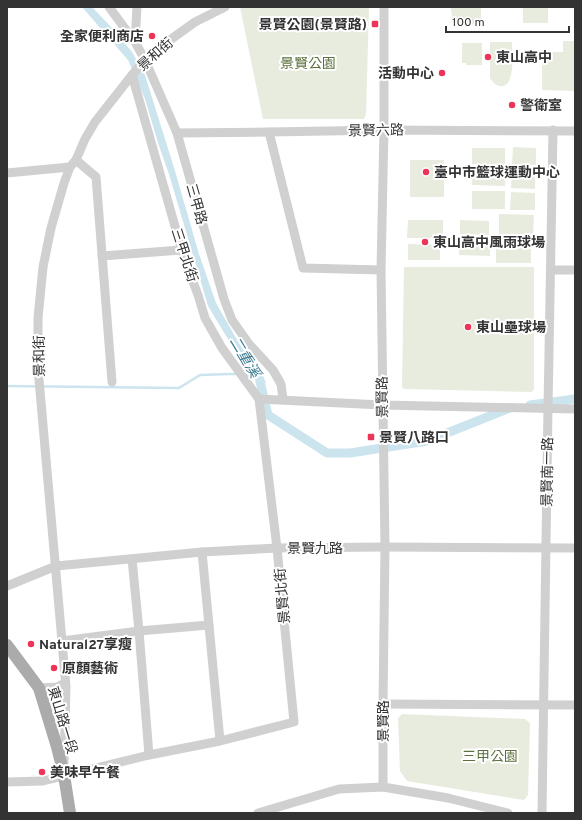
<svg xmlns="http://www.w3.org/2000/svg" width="582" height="820" viewBox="0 0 582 820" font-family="Overpass,'Noto Sans TC',sans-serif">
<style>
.green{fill:#e8ecde}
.water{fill:#cbe4ed}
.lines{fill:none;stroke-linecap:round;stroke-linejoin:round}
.stream{stroke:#cbe4ed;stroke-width:2.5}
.canal{stroke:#cbe4ed;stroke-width:9}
.minor{stroke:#d0d0d0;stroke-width:9}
.major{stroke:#ababab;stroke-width:12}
.poi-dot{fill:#eb3458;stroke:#fff;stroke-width:1.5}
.labels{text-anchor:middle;stroke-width:4;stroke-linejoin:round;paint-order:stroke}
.poi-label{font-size:14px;font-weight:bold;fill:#333;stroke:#fff;text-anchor:start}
.street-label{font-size:14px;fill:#333;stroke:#fff}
.park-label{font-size:14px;fill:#5c713e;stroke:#fff}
.water-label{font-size:15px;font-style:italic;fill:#3b7b92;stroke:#fff}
</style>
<rect width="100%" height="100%" fill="#fff"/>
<!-- green -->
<g class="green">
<polygon points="240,7 369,7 366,114 364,119 263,119"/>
<path d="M451,7H481V24C467,25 450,27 451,7Z"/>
<rect x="523" y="7" width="25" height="16"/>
<polygon points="563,41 575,41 575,91 542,90 542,52 563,52"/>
<path d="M490,42H512C512,52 516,89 500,86C495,85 493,82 490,78Z"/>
<polygon points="462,43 482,43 482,65 466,65 466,63 462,63"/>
<polygon points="513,147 536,148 536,165 512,165"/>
<rect x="472" y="148" width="33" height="16"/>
<rect x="410" y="160" width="34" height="37"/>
<polygon points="473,168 506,169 505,186 472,185"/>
<polygon points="512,171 535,171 535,189 511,188"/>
<rect x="472" y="191" width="33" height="18"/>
<polygon points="511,192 535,193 535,210 510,210"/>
<polygon points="499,214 534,215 533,234 499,234"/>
<polygon points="408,220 443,220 443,238 407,238"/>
<polygon points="460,220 489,221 489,235 460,234"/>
<polygon points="459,239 490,240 490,256 459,255"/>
<rect x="496" y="239" width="35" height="24"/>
<polygon points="408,244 440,245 440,260 408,260"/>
<polygon points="404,267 534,267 534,389 532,392 404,389 402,387"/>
<polygon points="402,714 525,719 530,723 528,795 524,800 407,781 400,771 398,718"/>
</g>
<!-- water -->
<polygon class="water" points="82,7 92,7 112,28 132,52 145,75 175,171 199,254 216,303 240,345 261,372 266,383 257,384 254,375 234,349 208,306 169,174 159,146 145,99 128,60"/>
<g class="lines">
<!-- stream -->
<g class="stream">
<polyline points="244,375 257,376"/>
<polyline points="7,386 179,388 200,375 229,374 239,374"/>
</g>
<!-- canal -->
<g class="canal">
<polyline points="257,373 259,377 268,415 327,453 350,453 427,441 510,408"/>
<polyline points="530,405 575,399"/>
</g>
<!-- minor -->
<g class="minor">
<polyline points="109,7 135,42 145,60 177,133 224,299 232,320 249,344 273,370 281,384 283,399"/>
<polyline points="135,42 137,7"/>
<polyline points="132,75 184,258 198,295 205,318 222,348 259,399 382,405 575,409"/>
<polyline points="269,132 303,268 381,270"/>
<polyline points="177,133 269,132 384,130 575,131"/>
<polyline points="76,160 96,177 112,382"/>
<polyline points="7,173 70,167"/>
<polyline points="102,256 181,250"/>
<polyline points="551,270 575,270"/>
<polyline points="202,552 220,741"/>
<polyline points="132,559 139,631 149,755"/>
<polyline points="7,586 56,566 202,552 277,548 385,547 575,548"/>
<polyline points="62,641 139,631 209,625"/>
<polyline points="39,688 57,687 65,683"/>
<polyline points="383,704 575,705"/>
<polyline points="64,765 66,687 38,368 38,318 43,267 51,228 64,183 70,167 76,160 85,139 95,122 132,75 145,60 163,45 195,22 225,7"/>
<polyline points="7,782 43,781 149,755 220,741 294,722 277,548 259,399"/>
<polyline points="383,787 383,704 385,547 381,270 384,130 384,7"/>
<polyline points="258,813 339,789 383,787 448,798 508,813"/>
<polyline points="542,813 548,408 553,130"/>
</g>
<!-- major -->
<polyline class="major" points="7,645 39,688 57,747 64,775 70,813"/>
</g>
<!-- markers -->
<g class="poi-dot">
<rect x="371" y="20" width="8" height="8" rx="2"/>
<circle cx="152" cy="36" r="4"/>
<circle cx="488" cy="57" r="4"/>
<circle cx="442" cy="73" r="4"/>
<circle cx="512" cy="105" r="4"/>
<circle cx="426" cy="172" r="4"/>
<circle cx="425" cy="242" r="4"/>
<circle cx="468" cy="327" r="4"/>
<rect x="367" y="433" width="8" height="8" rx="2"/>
<circle cx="31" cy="644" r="4"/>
<circle cx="54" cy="668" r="4"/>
<circle cx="42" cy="772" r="4"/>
</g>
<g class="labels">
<!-- poi labels -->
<g class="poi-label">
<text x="367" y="29" text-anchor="end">景賢公園(景賢路)</text>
<text x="144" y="41" text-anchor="end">全家便利商店</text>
<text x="496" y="62">東山高中</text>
<text x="434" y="78" text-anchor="end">活動中心</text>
<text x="520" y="110">警衛室</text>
<text x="434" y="177">臺中市籃球運動中心</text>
<text x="433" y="247">東山高中風雨球場</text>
<text x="476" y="332">東山壘球場</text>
<text x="379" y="442">景賢八路口</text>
<text x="39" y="649">Natural27享瘦</text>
<text x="62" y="673">原顏藝術</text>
<text x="50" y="777">美味早午餐</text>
</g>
<!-- street labels -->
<g class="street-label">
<text transform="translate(155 54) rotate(-41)" y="5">景和街</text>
<text transform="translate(376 130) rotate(-1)" y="5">景賢六路</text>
<text transform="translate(197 204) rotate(74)" y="5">三甲路</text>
<text transform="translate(185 255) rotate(72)" y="5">三甲北街</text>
<text transform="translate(39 356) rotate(-91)" y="5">景和街</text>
<text transform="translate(382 397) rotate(-91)" y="5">景賢路</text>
<text transform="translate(547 472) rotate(-89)" y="5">景賢南一路</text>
<text x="315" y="553">景賢九路</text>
<text transform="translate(282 596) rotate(-95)" y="5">景賢北街</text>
<text transform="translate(63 720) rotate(73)" y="5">東山路一段</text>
<text transform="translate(383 721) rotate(-90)" y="5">景賢路</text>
</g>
<!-- park labels -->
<g class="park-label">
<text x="308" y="68">景賢公園</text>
<text x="490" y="761">三甲公園</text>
</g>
<!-- water labels -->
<g class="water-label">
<text transform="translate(245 357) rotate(59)" y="5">二重溪</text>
</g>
</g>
<!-- border -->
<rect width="582" height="820" fill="none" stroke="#333333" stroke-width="16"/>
<!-- scale -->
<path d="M446 26v6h123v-6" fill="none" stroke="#333333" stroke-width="2"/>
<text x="452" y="26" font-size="12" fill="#333333" stroke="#ffffff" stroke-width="3" paint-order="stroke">100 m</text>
</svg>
